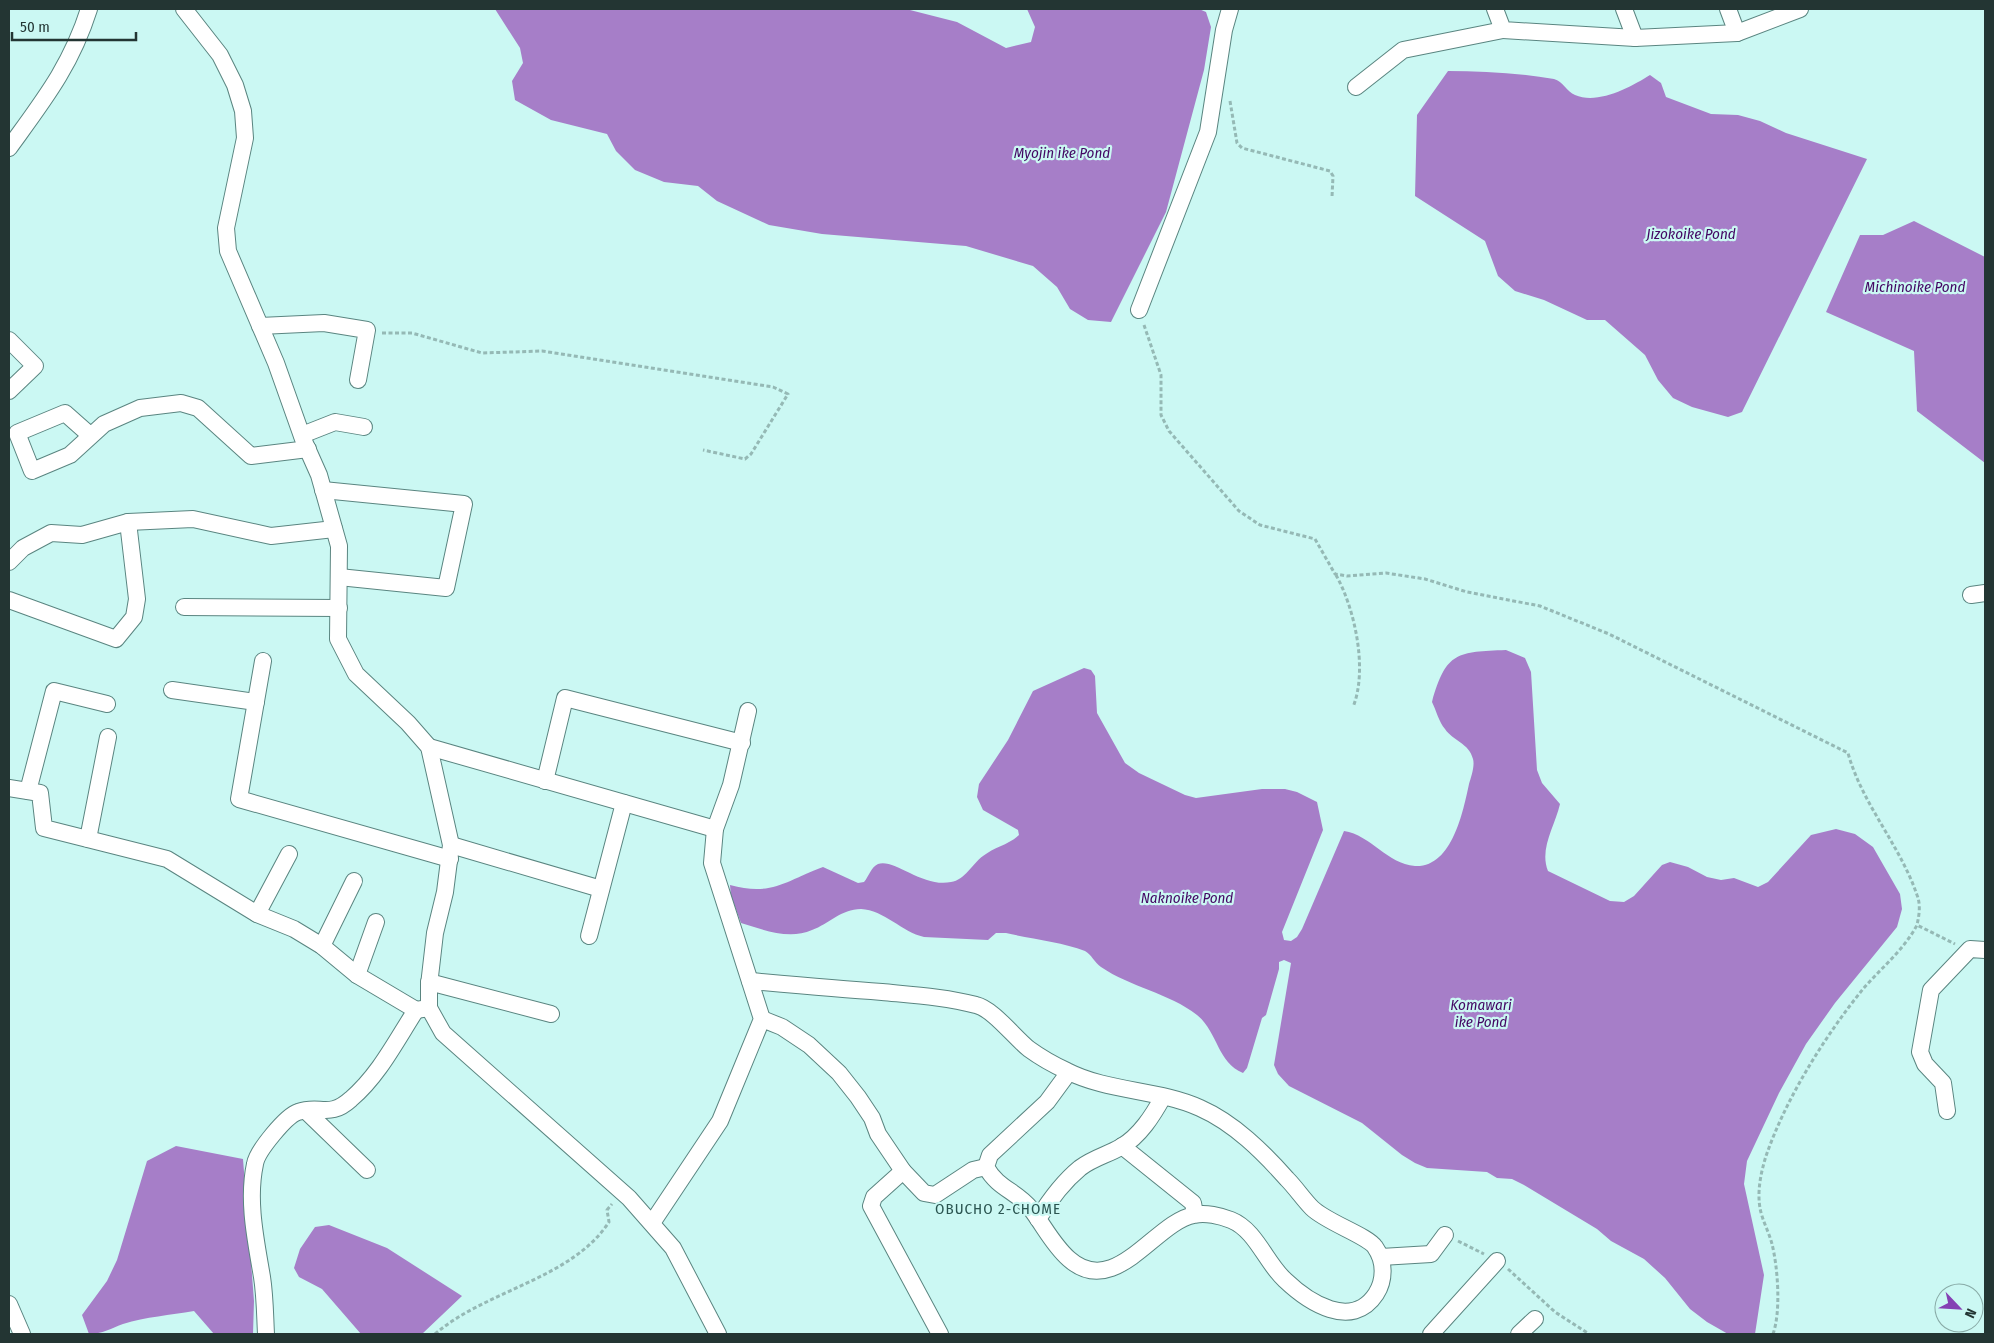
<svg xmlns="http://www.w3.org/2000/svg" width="1994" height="1343" viewBox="0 0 1994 1343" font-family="'Fira Sans Condensed',sans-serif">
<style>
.water{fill:#a67ec8}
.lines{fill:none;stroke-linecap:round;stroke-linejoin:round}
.minor-casing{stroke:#5a8580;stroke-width:18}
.path{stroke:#95b9b5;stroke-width:3;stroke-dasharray:4 2.5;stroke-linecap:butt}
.minor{stroke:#fff;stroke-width:16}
.labels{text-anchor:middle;stroke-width:4.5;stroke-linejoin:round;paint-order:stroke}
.water-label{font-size:15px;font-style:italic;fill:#430663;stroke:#cbf8f3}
.neighbourhood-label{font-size:15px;letter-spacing:1px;fill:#2b5551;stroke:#cbf8f3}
</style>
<rect width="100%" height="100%" fill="#cbf8f3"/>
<!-- water -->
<g class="water">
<polygon points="495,9 906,9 957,22 1006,48 1031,42 1035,27 1027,9 1199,9 1206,12 1211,27 1204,70 1166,212 1111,322 1088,320 1070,309 1057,287 1033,266 966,246 822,234 769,225 717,201 698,186 664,182 635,170 616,151 607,134 551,120 515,100 512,81 523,63 520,48"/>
<path d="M1448,71C1482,71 1520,73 1554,79C1563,81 1567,92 1575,95C1598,105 1631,87 1650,75L1661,83L1666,97L1711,114L1738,115L1760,121L1786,133L1867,159L1742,412L1728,417L1692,407L1673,398L1658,380L1645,355L1605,320H1587L1544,300L1515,291L1498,276L1485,241L1415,196L1417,115Z"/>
<polygon points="1914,221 1985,257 1985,463 1917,411 1914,351 1826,312 1860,235 1883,235"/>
<path d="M1506,650L1525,658L1531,672L1537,770L1542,783L1560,804C1555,826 1539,849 1548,871L1610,901L1624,902L1634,896L1662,865L1670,862L1688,867L1707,877L1721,880L1734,878L1758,887L1768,882L1811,835L1836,829L1855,834L1873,847L1900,894L1902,909L1897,927L1835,1003L1806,1044L1779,1093L1747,1161L1744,1184L1764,1275L1755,1334H1728L1707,1322L1690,1309L1665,1278L1644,1259L1611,1241L1597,1229L1524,1185L1512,1179L1497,1178L1487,1172L1427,1168L1415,1163L1402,1155L1362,1123L1289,1086L1278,1074L1274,1065L1291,963L1284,960L1279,962V969L1266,1015L1262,1018L1247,1068L1243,1073C1217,1062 1218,1032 1197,1015C1169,993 1130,987 1101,967C1095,963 1091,954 1085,951C1062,942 1031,939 1006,933H996L988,940L924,937C902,932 884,910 861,909C841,909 829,924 812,930C789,940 764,930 741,923L731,896L730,885C772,897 787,880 823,867L858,883L864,882C869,876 871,867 878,864C894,858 923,888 951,882C965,880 972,864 983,856C994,847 1008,845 1019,835L1018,830L983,810L977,797L979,784L1008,740L1033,691L1084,668L1091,670L1095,676L1097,713L1125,763L1139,773L1185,795L1196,798L1262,789H1285L1297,792L1317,802L1323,830L1282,932L1284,940L1291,941L1297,937L1302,929L1344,831C1371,835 1387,864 1415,866C1452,868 1463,812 1469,784C1471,777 1475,766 1473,759C1469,743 1453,741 1445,729C1439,722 1436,710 1432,702C1446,651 1458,652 1506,650Z"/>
<path d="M176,1146L243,1159L254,1301L253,1334H214L194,1311C170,1315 146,1317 123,1324C112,1328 102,1334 89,1334L82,1315L107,1281L117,1260L147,1161Z"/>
<polygon points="329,1225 387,1248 462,1296 422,1334 361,1334 322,1289 299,1277 294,1268 300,1249 315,1227"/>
</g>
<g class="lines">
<!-- minor casing -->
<g class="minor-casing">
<g id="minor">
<polyline points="184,9 220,55 235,85 243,111 245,138 226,228 228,251 276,363 303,439 319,475 339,546 338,639 356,674 408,723 429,747 451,845 445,892 435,933 429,985 429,1008 443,1033 629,1198 673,1248 718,1334"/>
<polyline points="1495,9 1503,30 1635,38 1737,33 1800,9"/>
<polyline points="1624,9 1635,38"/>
<polyline points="1728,9 1737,33"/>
<polyline points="1356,87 1403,50 1503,30"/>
<path d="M9,148C43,101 71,66 89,9"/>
<polyline points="1139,310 1208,132 1224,30 1230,9"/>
<polyline points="260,326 324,323 367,330 358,380"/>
<polyline points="9,340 35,366 9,391"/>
<polyline points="302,435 335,422 364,427"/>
<polyline points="91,436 65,413 17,433 32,471 70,455 104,424 140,408 181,403 198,408 251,456 308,449"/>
<polyline points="323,490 464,504 446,588 339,577"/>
<polyline points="9,562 23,548 51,533 82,535 128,522 193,519 271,536 334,529"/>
<polyline points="1971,595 1985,593"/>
<polyline points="9,600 116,639 134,617 137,599 128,522"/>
<polyline points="184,607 339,608"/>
<polyline points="263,661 239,799 450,859"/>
<polyline points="172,690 256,702"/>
<polyline points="429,747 715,829"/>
<polyline points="545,781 565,698 742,743"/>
<polyline points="9,788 40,793 44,828 167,859 257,914 294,929 322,946 357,975 416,1010 429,1008"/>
<polyline points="28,791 54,691 107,704"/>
<polyline points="88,839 108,737"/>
<polyline points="451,845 601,889"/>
<polyline points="257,914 289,854"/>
<polyline points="589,936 624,803"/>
<polyline points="322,946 354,881"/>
<polyline points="357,975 376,922"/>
<path d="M750,981C794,985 838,989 882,992C913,995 946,997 976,1005C993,1009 1014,1037 1029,1049C1040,1057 1054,1065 1067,1071C1108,1092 1158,1089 1200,1108C1234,1123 1263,1152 1287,1179C1296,1188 1303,1199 1312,1208C1326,1222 1368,1236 1375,1247C1385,1261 1385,1280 1376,1294C1352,1331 1308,1302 1285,1280C1266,1263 1256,1230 1231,1220C1221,1216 1205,1212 1194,1215C1155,1222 1115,1300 1069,1259C1053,1245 1044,1226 1031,1209C1017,1191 998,1189 986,1167L990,1155L1047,1102L1069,1072"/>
<polyline points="429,982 551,1014"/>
<polyline points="762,1019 782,1027 809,1045 839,1073 858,1097 872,1118 878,1134 903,1171 924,1193 935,1195 973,1170 986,1167"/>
<polyline points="306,1111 367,1170"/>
<polyline points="1947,1111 1943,1083 1925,1064 1920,1052 1931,990 1970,949 1985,950"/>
<polyline points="1122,1146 1193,1203 1195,1214"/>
<polyline points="903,1171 874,1197 871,1206 940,1334"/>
<path d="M1038,1219C1049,1201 1063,1182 1080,1168C1093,1158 1107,1155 1121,1147C1140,1136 1153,1115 1163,1097"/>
<polyline points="652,1223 720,1121 762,1019 712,863 715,829 731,785 748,711"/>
<polyline points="1381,1257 1431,1254 1445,1235"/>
<polyline points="9,1304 22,1334"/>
<path d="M266,1334C265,1315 265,1296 262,1277C256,1241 247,1201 255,1164C257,1151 286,1116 298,1112C320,1104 329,1119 351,1099C379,1075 396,1041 416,1010"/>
<polyline points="1431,1334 1497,1261"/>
<polyline points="1519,1334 1535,1319"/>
</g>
</g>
<!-- path -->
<g class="path">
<polyline points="1230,101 1237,143 1242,148 1330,171 1333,176 1332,197"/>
<path d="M1144,325L1161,375V415L1169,431L1239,511L1260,525L1315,539L1335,574L1347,576L1386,573L1425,579L1467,592L1540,606L1609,634L1848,753C1862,804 1900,845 1917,895C1921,905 1919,916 1917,925"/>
<polyline points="382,333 412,333 482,353 542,351 773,387 788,394 751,454 745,459 703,450"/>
<path d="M1336,575C1355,609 1368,670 1353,707"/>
<polyline points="1458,1241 1484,1254"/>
<polyline points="1508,1269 1555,1312 1589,1334"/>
<path d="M435,1334C486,1290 572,1279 609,1222L607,1210L612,1204"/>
<path d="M1773,1334C1781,1312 1778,1268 1772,1244C1769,1232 1762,1220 1760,1208C1757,1191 1761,1172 1766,1156C1786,1098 1825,1036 1863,989C1881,968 1904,950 1917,925L1955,944"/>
</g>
<!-- minor -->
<use href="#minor" class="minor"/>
</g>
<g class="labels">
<!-- water labels -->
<g class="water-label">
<text x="1062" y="158">Myojin ike Pond</text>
<text x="1691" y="239">Jizokoike Pond</text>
<text x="1915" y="292">Michinoike Pond</text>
<text x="1187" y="903">Naknoike Pond</text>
<text x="1481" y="1010">Komawari<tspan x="1481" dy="17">ike Pond</tspan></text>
</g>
<!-- neighbourhood labels -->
<g class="neighbourhood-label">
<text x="998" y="1214">OBUCHO 2-CHOME</text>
</g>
</g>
<!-- border -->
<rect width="1994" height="1343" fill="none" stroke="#233533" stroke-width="20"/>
<!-- north arrow -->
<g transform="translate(1959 1308) rotate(115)"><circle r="24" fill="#cbf8f3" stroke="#88aaa6"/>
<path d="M0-4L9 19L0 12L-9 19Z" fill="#8541b4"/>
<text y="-8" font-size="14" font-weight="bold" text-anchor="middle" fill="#233533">N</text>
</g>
<!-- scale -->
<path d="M12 32v8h124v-8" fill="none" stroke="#233533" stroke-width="2.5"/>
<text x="20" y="32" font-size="15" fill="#233533" stroke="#cbf8f3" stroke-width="4" paint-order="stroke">50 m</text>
</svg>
